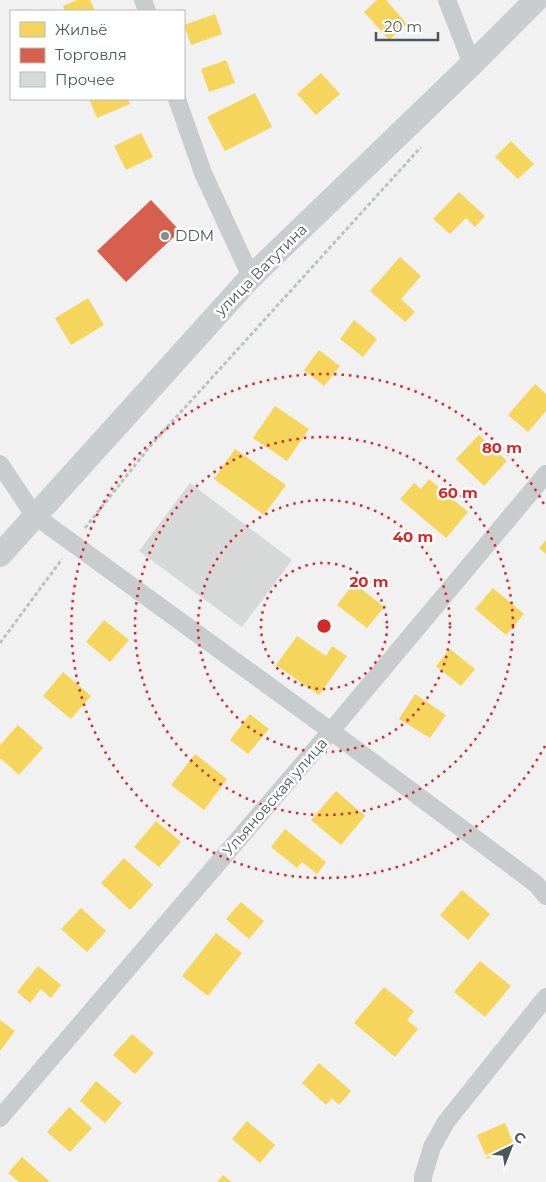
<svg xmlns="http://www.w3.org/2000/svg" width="546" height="1182" viewBox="0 0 546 1182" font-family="Montserrat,sans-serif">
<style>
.homes{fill:#f6d55c}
.shops{fill:#d6604d}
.building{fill:#d7d9d9}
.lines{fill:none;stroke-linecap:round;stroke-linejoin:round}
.path{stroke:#b9c4be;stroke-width:3;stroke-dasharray:4 2.5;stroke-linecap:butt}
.minor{stroke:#c9cccd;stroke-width:18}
.secondary{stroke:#cacdce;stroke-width:24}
.ring{fill:none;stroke:#d62828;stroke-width:2.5;stroke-dasharray:2.5 5}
.poi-dot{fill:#848e90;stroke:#fff;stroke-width:2}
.labels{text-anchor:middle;stroke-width:5;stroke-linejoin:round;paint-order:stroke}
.poi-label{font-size:15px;fill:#49585c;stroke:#fff;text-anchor:start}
.street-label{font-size:15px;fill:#49585c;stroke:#fff}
.centre{fill:#d62828;stroke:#fff;stroke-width:2.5}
.ring-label{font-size:15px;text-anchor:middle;font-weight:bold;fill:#d62828;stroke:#fff;stroke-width:5;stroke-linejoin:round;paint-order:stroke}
</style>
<rect width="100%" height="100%" fill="#f1f1f1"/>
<!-- homes -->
<g class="homes">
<polygon points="77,0 90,0 95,11 65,11 63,6"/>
<polygon points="377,0 386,0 407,24 389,40 364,12"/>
<polygon points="215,14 222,34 191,45 184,25"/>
<polygon points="226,60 235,83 209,92 201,69"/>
<polygon points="321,73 340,94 316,115 297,94"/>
<polygon points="255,93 272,127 225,151 207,117"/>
<polygon points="89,99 128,99 130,104 97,118"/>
<polygon points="141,133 153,157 126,170 114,146"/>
<polygon points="511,141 534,164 518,179 495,157"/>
<polygon points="459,192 485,216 475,227 466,218 450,234 433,219"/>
<polygon points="400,257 421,276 401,299 415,312 405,322 370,291"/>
<polygon points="88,298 104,325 71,345 55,318"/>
<polygon points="354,320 377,339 363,357 340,339"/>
<polygon points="319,350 340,366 324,386 304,370"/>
<polygon points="535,384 546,394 546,411 528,432 508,415"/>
<polygon points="275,406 309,429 287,461 253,438"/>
<polygon points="479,435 507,461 484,486 456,459"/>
<polygon points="235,449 286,485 264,515 214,479"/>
<polygon points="429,479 468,512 446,538 400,499 414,483 421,489"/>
<polygon points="546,540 546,554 539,548"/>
<polygon points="354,583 384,607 367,628 337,605"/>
<polygon points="493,588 524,614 506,635 475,609"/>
<polygon points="104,620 129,640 110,662 86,642"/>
<polygon points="297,636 326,656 332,646 347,656 319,695 276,665"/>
<polygon points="450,649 475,669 461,686 436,666"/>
<polygon points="63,672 91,696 71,719 43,696"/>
<polygon points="415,694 446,715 430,738 399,719"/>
<polygon points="250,714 269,729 248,754 230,740"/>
<polygon points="18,725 43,748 19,775 0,758 0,745"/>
<polygon points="195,754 227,779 204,810 171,785"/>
<polygon points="336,791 365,816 341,845 311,820"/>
<polygon points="156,821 181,842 159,867 134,847"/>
<polygon points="285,829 326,862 317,874 302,862 297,868 271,847"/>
<polygon points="124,858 153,885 130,910 101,883"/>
<polygon points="462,890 490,914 468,940 440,915"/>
<polygon points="241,902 264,921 249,939 226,919"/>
<polygon points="81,908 106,931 87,952 61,929"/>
<polygon points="216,933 242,953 208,996 182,976"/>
<polygon points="480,961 511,986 485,1017 454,992"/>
<polygon points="38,966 61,985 51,998 41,989 30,1003 17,992"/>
<polygon points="384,987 414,1011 407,1020 418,1029 395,1057 354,1023"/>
<polygon points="0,1020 15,1031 0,1051"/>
<polygon points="132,1034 154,1053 135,1074 113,1055"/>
<polygon points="319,1063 351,1091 339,1105 332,1098 326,1105 302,1083"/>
<polygon points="96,1081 122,1103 105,1123 80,1101"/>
<polygon points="69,1107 92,1128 70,1152 47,1132"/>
<polygon points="247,1121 275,1145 260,1163 232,1139"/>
<polygon points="505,1123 515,1147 487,1159 477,1135"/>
<polygon points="22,1157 49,1181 48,1182 19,1182 8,1173"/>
<polygon points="223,1175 232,1182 217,1182"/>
</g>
<!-- shops -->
<polygon class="shops" points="151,200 180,231 126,282 97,251"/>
<!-- building -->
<polygon class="building" points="190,483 292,560 242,627 139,551"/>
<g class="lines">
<!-- path -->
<g class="path">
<polyline points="85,528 151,445 421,147"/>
<polyline points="0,643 62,559"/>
</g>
<!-- minor -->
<g class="minor">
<polyline points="143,0 147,11"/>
<polyline points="447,0 472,64"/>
<polyline points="177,99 203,173 251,277"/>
<polyline points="0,464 34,515 331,731 536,884 546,896"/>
<polyline points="0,1118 331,731 546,474"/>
<polyline points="423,1182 423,1177 432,1147 446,1122 546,997"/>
</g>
<!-- secondary -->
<polyline class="secondary" points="0,555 251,277 472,64 536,0"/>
</g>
<!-- distance rings -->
<g class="ring">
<circle cx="324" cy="626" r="63"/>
<circle cx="324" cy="626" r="126"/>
<circle cx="324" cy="626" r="189"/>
<path d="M545 746A252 252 0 1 1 545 506"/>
</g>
<!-- markers -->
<circle class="poi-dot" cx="165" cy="236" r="5"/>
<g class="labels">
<!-- poi labels -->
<g class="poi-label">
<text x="175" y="241">DDM</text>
</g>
<!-- street labels -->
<g class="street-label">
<text transform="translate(261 270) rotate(-45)" y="5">улица Ватутина</text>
<text transform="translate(275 797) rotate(-49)" y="5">Ульяновская улица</text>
</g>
</g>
<circle cx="324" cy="626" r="8" class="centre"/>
<g class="ring-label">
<text x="502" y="453">80 m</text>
<text x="458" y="498">60 m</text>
<text x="413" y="542">40 m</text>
<text x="369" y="587">20 m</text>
</g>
<!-- legend -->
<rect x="10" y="10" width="175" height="90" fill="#ffffff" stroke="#b6bcbe"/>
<rect x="20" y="22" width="25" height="15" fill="#f6d55c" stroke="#b6bcbe"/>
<text x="55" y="35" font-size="15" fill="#49585c">Жильё</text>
<rect x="20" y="48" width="25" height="15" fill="#d6604d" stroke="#b6bcbe"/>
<text x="55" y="60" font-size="15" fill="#49585c">Торговля</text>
<rect x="20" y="72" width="25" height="15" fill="#d7d9d9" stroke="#b6bcbe"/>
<text x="55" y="85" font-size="15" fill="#49585c">Прочее</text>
<!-- north arrow -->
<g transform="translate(511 1147) rotate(43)" stroke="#ffffff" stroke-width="4" paint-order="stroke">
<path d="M0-4L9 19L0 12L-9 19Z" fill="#49585c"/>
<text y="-8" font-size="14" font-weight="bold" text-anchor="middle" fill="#49585c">С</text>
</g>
<!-- scale -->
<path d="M376 32v8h62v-8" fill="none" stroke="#49585c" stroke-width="2.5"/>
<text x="384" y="32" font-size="15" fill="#49585c" stroke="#ffffff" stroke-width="4" paint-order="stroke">20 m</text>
</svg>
